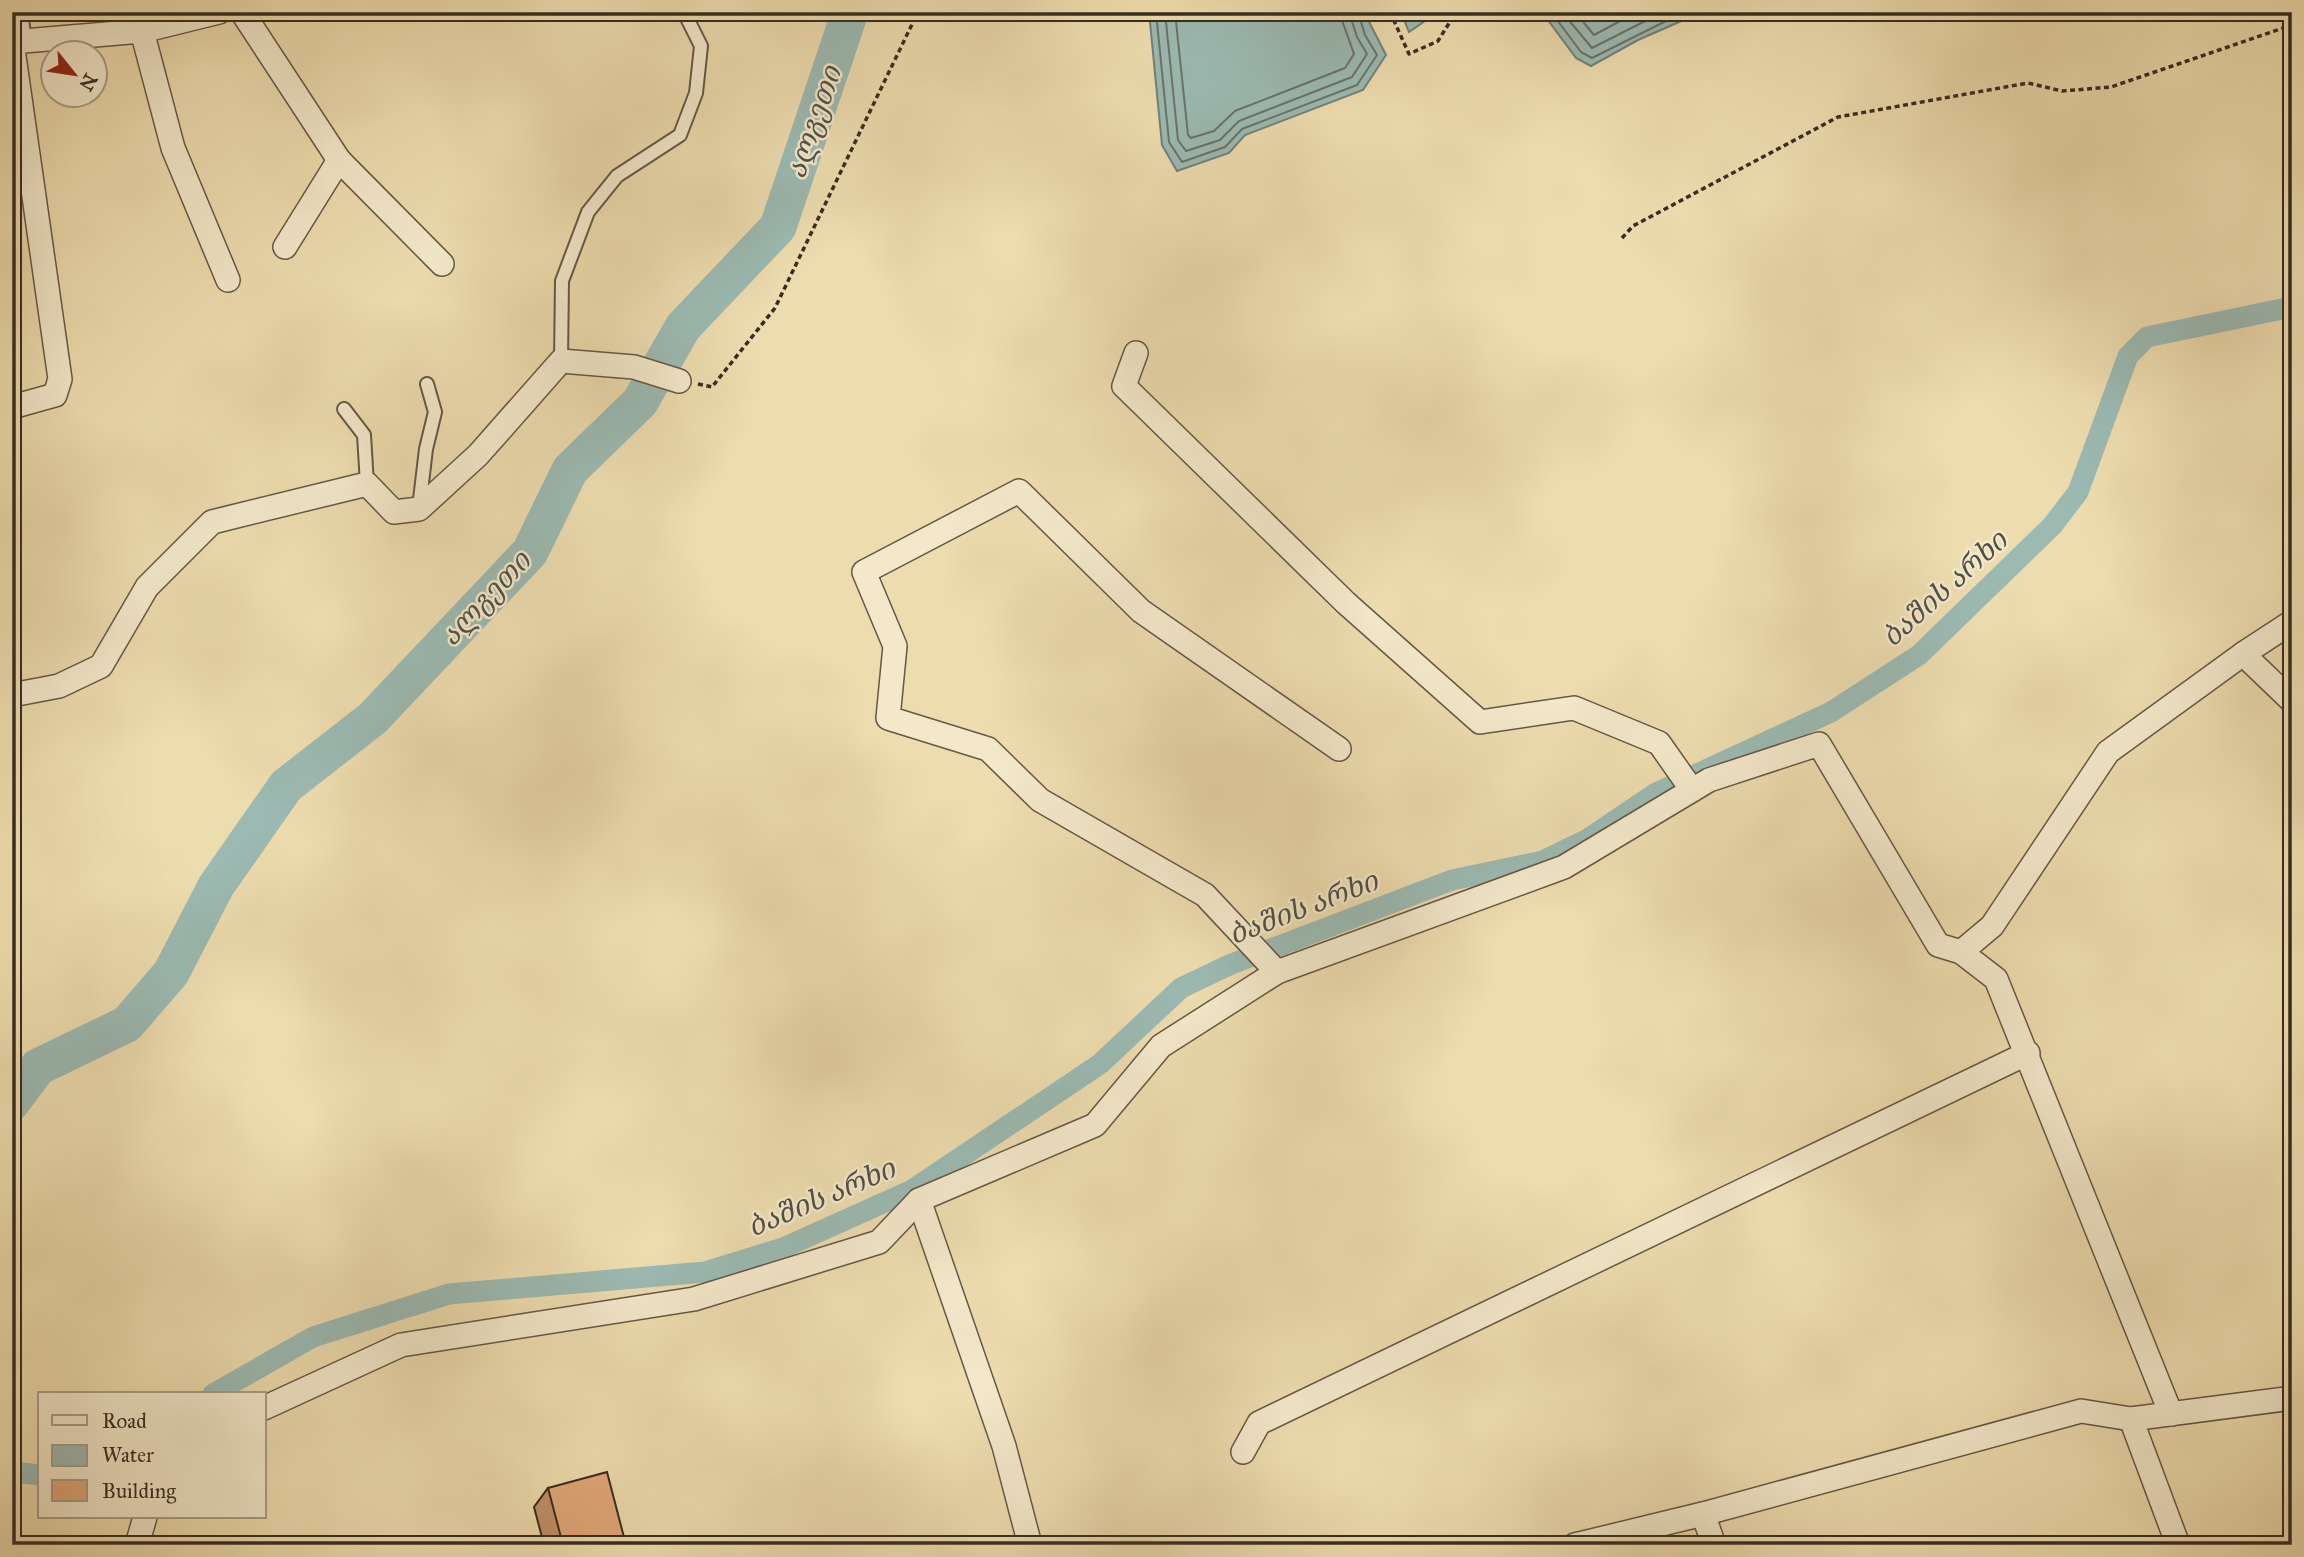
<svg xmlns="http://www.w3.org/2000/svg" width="2304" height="1557" viewBox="0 0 2304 1557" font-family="'IM FELL Great Primer','Noto Serif Georgian',serif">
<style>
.water{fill:#9bbab2;stroke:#738179;stroke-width:2}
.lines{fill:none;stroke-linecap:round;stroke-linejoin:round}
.shore{stroke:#69736a;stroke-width:2}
.canal{stroke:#9bbab2;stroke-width:21}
.river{stroke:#9bbab2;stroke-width:37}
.lane-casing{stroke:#645846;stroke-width:16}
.street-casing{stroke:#645846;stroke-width:26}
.path{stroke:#372c23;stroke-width:3.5;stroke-dasharray:5 3.5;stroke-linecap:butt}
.lane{stroke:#f3e8ca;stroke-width:12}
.street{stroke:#f3e8ca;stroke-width:23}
.wall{fill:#c29068;stroke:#372c23;stroke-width:2}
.shaded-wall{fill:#9e7555;stroke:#372c23;stroke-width:2}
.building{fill:#e1a779;stroke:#372c23;stroke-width:2}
.labels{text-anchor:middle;stroke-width:5;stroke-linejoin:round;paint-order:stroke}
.water-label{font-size:28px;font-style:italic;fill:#505047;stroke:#f3e8ca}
</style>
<rect width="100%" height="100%" fill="#eddcae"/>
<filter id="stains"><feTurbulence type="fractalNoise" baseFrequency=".00286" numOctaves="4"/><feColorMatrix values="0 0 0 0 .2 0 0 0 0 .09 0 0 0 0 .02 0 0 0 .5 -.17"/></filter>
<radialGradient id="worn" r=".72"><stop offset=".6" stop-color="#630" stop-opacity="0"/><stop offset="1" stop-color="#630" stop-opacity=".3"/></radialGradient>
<!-- water -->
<g class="water">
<polygon points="1149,12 1364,12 1386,55 1363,90 1245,135 1229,153 1177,171 1162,145"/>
<polygon points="1401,12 1438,12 1409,32"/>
<polygon points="1542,12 1702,12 1638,40 1591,66 1576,58"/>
</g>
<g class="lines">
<!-- shore -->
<g class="shore">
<polyline points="1156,12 1169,142 1182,162 1225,147 1242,129 1357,85 1377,55 1365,35 1358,12"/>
<polyline points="1165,12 1178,140 1186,151 1220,140 1239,121 1352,77 1367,54 1357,37 1349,12"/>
<polyline points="1175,12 1188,135 1191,138 1214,131 1235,111 1345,68 1354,54 1339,12"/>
<polyline points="1551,12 1581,52 1592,58 1684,12"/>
<polyline points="1562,12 1592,48 1663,12"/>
<polyline points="1575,12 1594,35 1637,12"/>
</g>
<!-- canal -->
<g class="canal">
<polyline points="213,1394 313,1337 449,1294 705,1272 783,1248 912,1190 1100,1064 1181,988 1229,965 1452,880 1543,861 1588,839 1656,793 1831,712 1919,655 2052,526 2078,492 2128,356 2147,337 2292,307"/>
<polyline points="12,1472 40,1475"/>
</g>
<!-- river -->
<polyline class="river" points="12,1102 38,1067 127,1024 171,973 216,886 286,786 373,718 530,552 570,470 640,402 683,327 778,227 850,12"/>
<!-- lane casing -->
<g class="lane-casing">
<g id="lane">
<polyline points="21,12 25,41"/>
<polyline points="561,361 562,281 588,212 617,176 680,135 696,93 701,46 684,12"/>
<polyline points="344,409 364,435 367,484"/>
<polyline points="419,508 426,449 435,412 427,384"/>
</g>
</g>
<!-- street casing -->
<g class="street-casing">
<g id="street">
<polyline points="242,12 339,160 442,264"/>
<polyline points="142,31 173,148 228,280"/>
<polyline points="12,42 142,31 219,12"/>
<polyline points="285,247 339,160"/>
<polyline points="1136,353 1124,386 1346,603 1480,722 1574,708 1659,743 1692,790"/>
<polyline points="12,407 55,395 60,379 12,42"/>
<polyline points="2243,654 2292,701"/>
<polyline points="12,695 59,686 101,666 147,587 212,522 367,484 394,512 419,509 478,455 561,361 634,367 679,381"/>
<polyline points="1961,952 1992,926 2108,752 2243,654 2292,622"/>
<polyline points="1277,972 1205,895 1040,800 988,749 888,718 895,646 864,572 1019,491 1141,611 1339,749"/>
<polyline points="919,1200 1004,1446 1030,1545"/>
<polyline points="264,1408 401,1345 694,1299 879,1242 919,1200 1095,1125 1161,1046 1277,972 1564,867 1709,780 1819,744 1938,945 1961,952 1996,979 2171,1414"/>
<polyline points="1243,1452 1259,1423 2028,1053"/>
<polyline points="1703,1514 1714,1545"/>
<polyline points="137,1545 145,1517"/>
<polyline points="1575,1545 1703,1514 2081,1411 2131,1419"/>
<polyline points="2178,1545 2131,1419 2292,1398"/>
</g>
</g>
<!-- path -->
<g class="path">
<polyline points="1390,12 1409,54 1438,41 1456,12"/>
<polyline points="1622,238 1633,226 1838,117 2028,83 2062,91 2111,87 2292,25"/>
<polyline points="698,384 712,387 775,308 917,14 920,12"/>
</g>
<!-- lane -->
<use href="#lane" class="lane"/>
<!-- street -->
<use href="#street" class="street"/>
</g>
<!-- wall -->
<polygon class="wall" points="548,1488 626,1545 544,1545 534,1507"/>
<!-- shaded-wall -->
<polygon class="shaded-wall" points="589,1540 586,1545 571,1545"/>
<!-- building -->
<polygon class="building" points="607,1472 626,1545 591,1545 589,1540 571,1545 563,1545 548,1488"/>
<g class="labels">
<!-- water labels -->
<g class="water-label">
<text transform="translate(813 122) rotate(-71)" y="10">ალგეთი</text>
<text transform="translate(1944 588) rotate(-42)" y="10">ბაშის არხი</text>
<text transform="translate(485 598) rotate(-47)" y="10">ალგეთი</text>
<text transform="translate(1303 907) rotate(-21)" y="10">ბაშის არხი</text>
<text transform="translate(821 1197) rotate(-23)" y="10">ბაშის არხი</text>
</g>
</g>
<!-- margin -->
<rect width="2304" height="1557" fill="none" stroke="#eddcae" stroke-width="42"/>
<rect x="14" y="14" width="2276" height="1529" fill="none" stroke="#372c23" stroke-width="3.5"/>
<rect x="21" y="21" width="2262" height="1515" fill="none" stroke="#372c23" stroke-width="2"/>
<!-- legend -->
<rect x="38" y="1392" width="228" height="126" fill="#f3e8ca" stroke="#a89d87" stroke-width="2"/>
<rect x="52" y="1415" width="35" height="10" fill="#f3e8ca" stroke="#a89d87" stroke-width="2"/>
<text x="102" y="1428" font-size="21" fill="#372c23">Road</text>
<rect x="52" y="1445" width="35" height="21" fill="#9bbab2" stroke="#a89d87" stroke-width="2"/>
<text x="102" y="1462" font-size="21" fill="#372c23">Water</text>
<rect x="52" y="1480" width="35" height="21" fill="#e1a779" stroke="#a89d87" stroke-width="2"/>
<text x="102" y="1498" font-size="21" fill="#372c23">Building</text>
<!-- north arrow -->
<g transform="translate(74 74) rotate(120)"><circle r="33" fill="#f3e8ca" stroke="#a89d87" stroke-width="2"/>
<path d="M0-5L12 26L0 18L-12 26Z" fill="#8f2418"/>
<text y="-10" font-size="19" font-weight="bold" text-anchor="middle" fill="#372c23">N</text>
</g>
<rect width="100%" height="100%" filter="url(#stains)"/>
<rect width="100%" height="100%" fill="url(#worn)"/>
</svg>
